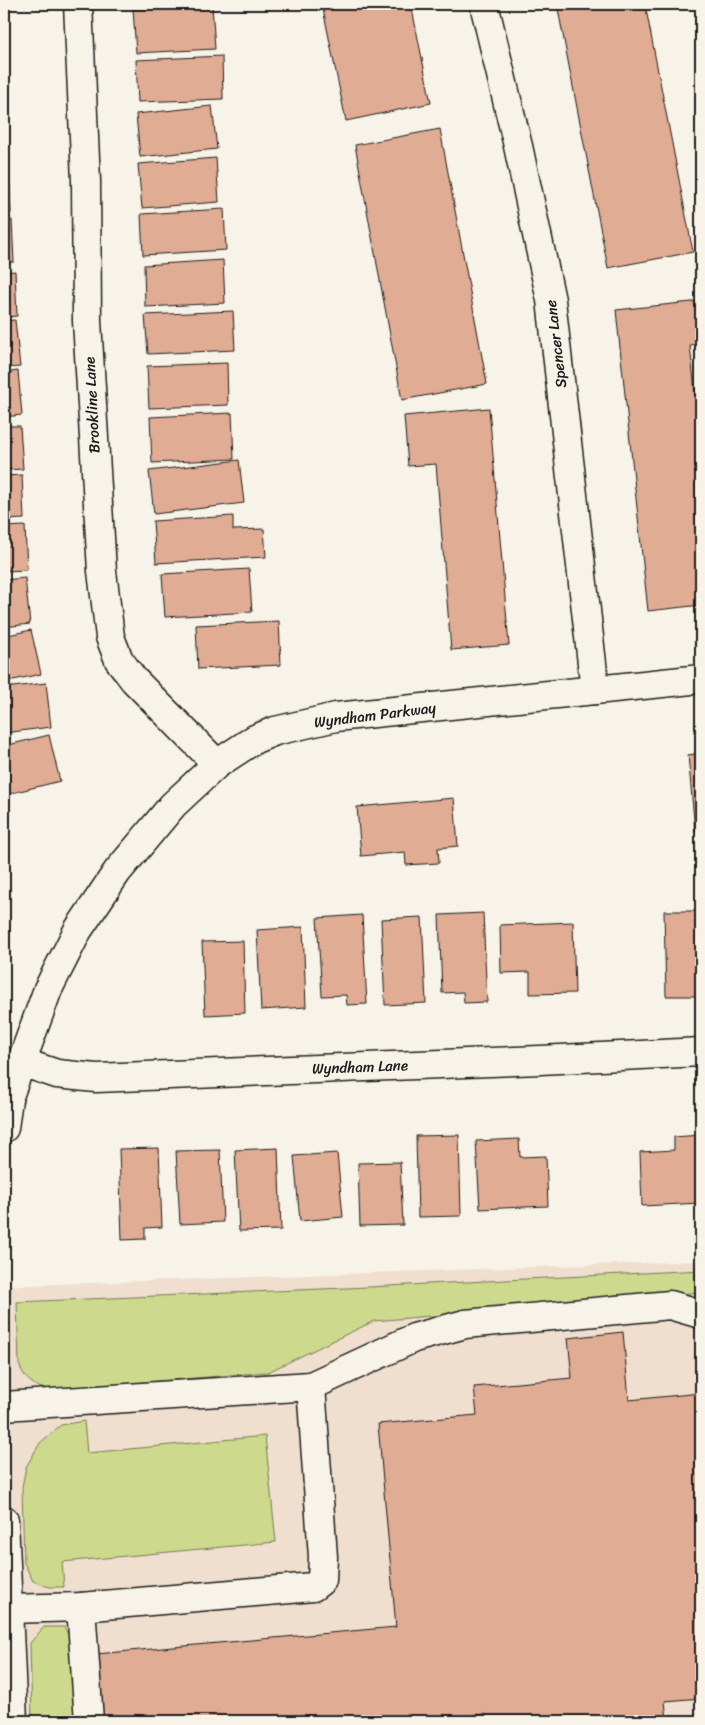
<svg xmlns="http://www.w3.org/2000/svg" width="705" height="1725" viewBox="0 0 705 1725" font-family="Sriracha,sans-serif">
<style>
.built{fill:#f0dece}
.green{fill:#cdda8d;stroke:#747b54}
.building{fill:#e0ac93;stroke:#1c1c1c}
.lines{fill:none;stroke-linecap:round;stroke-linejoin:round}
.minor-casing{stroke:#1c1c1c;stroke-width:31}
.minor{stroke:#f7f3e8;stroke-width:28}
.labels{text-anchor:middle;stroke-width:5;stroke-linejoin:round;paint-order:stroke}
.street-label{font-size:15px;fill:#1c1c1c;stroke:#f7f3e8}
</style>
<rect width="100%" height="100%" fill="#f7f3e8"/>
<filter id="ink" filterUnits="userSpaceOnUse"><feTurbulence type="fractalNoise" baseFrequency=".02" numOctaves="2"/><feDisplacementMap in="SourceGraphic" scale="10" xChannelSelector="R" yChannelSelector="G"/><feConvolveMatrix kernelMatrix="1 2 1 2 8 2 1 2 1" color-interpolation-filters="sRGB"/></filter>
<g filter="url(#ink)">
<!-- built -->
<polygon class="built" points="701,1261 701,1721 4,1721 4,1286"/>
<!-- green -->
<g class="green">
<path d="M701,1270V1292L374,1321L268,1372L48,1390C33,1386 24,1379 19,1364L17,1302L369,1287Z"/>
<polygon points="84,1421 87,1453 265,1436 276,1542 62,1562 64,1587 49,1587 33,1581 24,1563 22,1487 26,1467 40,1443 61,1425"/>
<polygon points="44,1627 64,1627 70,1638 76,1721 32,1721 30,1643"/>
</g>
<!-- building -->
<g class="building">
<polygon points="322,4 411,4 431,103 346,121"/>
<polygon points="557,4 645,4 693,252 608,268"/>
<polygon points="212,5 215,49 136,53 133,9"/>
<polygon points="4,18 6,18 8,63 4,63"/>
<polygon points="222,56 223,99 138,102 136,60"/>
<polygon points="212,106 217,149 140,157 136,114"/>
<polygon points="440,129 487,384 402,400 355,145"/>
<polygon points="216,158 219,202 142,208 138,164"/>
<polygon points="4,169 9,169 11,213 4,214"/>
<polygon points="224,209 226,250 143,255 141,214"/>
<polygon points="4,220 12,220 14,262 4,262"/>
<polygon points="223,260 225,303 145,307 144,265"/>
<polygon points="15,271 17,316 4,317 4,272"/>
<polygon points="701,301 701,344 690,345 701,446 701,605 648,611 616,310"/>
<polygon points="233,311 235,350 148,354 145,315"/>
<polygon points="15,320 20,367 4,368 4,321"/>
<polygon points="227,363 228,405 149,408 147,366"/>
<polygon points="18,371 22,415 4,417 4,373"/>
<polygon points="489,408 509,645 451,650 436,464 408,466 404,416"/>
<polygon points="232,413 234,459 152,463 150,417"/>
<polygon points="4,426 20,426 23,469 4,470"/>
<polygon points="239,460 244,503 154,514 149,471"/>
<polygon points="22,475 24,519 4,520 4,476"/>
<polygon points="233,516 233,530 264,529 266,557 156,563 153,521"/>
<polygon points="25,526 27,570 4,571 4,527"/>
<polygon points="249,569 252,612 165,617 162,574"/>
<polygon points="25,578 30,624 4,627 4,580"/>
<polygon points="279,621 281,665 198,669 196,625"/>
<polygon points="31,630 41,674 4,682 4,636"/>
<polygon points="46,683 51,727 4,733 4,688"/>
<polygon points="49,735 60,781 4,795 4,746"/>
<polygon points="701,753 701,830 695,831 688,755"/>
<polygon points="454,798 458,846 438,848 439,863 406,865 405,852 361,856 357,807"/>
<polygon points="664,911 701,911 701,996 666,996"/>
<polygon points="483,913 487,1002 464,1003 463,992 442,993 439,915"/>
<polygon points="362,915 367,1004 347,1005 346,995 322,996 317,918"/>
<polygon points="422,917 426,1003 385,1005 381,919"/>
<polygon points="573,922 575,993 530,994 530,972 501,973 500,925"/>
<polygon points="303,927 306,1007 261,1010 257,930"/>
<polygon points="243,941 245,1013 205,1015 202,942"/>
<polygon points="459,1135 461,1216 418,1217 416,1136"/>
<polygon points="701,1135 701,1203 642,1206 640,1152 674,1150 674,1137"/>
<polygon points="519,1139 520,1157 546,1156 548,1206 480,1209 476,1141"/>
<polygon points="159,1148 162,1227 145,1228 145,1239 122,1240 119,1149"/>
<polygon points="278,1148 281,1230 239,1231 235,1150"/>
<polygon points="220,1150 223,1222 180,1224 176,1151"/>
<polygon points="337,1153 343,1217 300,1221 294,1156"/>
<polygon points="400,1162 403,1225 360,1226 358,1163"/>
<polygon points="623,1332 629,1400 701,1393 701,1698 665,1701 667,1721 486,1721 485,1714 409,1721 102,1721 96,1654 396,1627 378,1424 477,1415 474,1387 572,1378 568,1338"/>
</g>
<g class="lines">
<!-- minor casing -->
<g class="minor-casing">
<g id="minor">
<polyline points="78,4 86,181 87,321 102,571 110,637 119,660 134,680 217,764"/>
<polyline points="484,4 518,146 551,300 595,690"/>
<polyline points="21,1062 57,1074 96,1078 540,1060 701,1052"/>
<polyline points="4,1128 8,1099 48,989 78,930 117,872 173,805 217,764 255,739 275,731 336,717 701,679"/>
<polyline points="311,1386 414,1338 465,1324 670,1305 701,1314"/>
<polyline points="4,1406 311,1386 323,1557 322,1580 313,1587 81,1607 8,1609"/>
<polyline points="4,1520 13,1721"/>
<polyline points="81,1607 89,1721"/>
</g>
</g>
<!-- minor -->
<use href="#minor" class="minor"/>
</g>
</g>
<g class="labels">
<!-- street labels -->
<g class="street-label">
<text transform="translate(556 344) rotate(-97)" y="5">Spencer Lane</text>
<text transform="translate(92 405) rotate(-93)" y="5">Brookline Lane</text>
<text transform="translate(375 715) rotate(-7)" y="5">Wyndham Parkway</text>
<text transform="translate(360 1067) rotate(-2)" y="5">Wyndham Lane</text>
</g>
</g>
<!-- margin -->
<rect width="705" height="1725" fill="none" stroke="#f7f3e8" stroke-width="20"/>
<rect x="10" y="10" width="685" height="1705" fill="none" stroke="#1c1c1c" stroke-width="2" filter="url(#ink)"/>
</svg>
